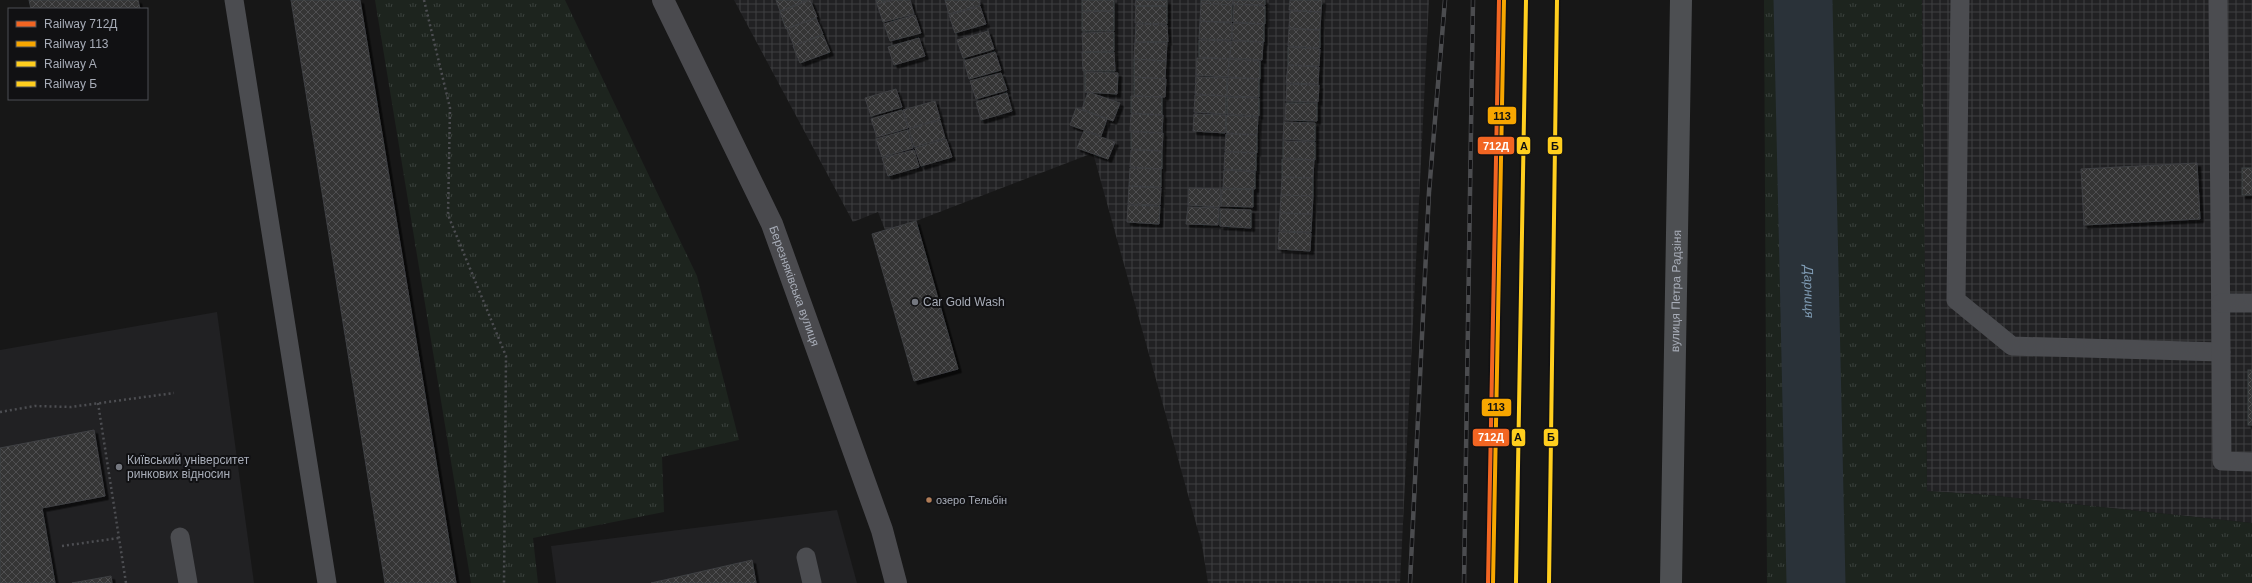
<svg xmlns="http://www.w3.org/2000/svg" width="2252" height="583" viewBox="0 0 2252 583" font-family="Helvetica,sans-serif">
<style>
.built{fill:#212123}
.industrial{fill:url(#industrial-grid)}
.grass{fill:url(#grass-tufts)}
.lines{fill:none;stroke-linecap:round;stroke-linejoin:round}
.river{stroke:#2a3239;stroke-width:59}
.building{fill:url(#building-cross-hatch);stroke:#3f4043;filter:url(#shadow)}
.path{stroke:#4d4e52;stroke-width:2.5;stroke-dasharray:2 3;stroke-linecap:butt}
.lane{stroke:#4b4c50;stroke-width:19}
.secondary{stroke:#4a4a4e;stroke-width:22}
.primary{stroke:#4d4f52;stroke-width:22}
.rail-casing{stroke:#4b4c4f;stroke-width:4.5}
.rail{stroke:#111113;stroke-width:3;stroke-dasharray:9;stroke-linecap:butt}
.rail-1-casing{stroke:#111113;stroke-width:7}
.rail-2-casing{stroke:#111113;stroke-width:7}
.rail-3-casing{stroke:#111113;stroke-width:7}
.rail-4-casing{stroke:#111113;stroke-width:7}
.rail-1{stroke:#f26522;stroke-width:4}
.rail-2{stroke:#f7a600;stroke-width:4}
.rail-3{stroke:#ffce1e;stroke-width:4}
.rail-4{stroke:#ffce1e;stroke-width:4}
.poi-dot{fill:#757880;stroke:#111113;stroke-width:1.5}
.bus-dot{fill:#b07c57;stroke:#111113;stroke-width:1.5}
.labels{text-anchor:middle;stroke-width:4;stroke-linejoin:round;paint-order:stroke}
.bus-label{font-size:11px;fill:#a8adb8;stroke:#111113;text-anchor:start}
.street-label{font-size:12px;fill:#a8adb8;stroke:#111113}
.poi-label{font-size:12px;fill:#a8adb8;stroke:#111113;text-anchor:start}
.water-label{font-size:13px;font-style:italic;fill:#7f9bb3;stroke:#111113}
.line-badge{stroke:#111113;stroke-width:1.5}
.badge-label{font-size:11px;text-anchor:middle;font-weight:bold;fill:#fff}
.pale-badge-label{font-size:11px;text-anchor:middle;font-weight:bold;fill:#111}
</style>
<defs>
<pattern id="industrial-grid" width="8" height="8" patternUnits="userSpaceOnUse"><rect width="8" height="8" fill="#212123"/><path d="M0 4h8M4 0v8" fill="none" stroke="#3e3f41"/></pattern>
<pattern id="grass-tufts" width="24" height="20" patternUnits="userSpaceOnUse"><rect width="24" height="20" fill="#1d241e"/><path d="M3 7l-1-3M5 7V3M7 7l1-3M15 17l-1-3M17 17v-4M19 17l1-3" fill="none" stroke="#3b413d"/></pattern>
<pattern id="building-cross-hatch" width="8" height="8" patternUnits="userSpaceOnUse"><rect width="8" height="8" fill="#353536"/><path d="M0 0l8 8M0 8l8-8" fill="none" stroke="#4f5051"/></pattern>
<filter id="shadow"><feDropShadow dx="3.5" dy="3.5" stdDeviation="0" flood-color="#0009"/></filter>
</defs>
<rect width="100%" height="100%" fill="#171717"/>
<!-- built -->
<g class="built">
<polygon points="217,312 254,583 0,583 0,350"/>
<polygon points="837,510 857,583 556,583 551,546"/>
</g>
<!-- industrial -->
<g class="industrial">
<polygon points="734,0 1429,0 1400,583 1208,583 1202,545 1093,153 916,221 885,230 878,212 853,222"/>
<polygon points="1922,0 2252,0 2252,523 1988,495 1927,491"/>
</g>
<!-- grass -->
<g class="grass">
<polygon points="375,0 565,0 697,276 739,440 662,457 664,512 533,538 538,583 471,583"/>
<polygon points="1764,0 1922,0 1927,491 1988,495 2252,523 2252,583 1767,583"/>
</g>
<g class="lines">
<!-- river -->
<path class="river" id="s1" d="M1803,0L1816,583"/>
</g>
<!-- building -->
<g class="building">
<polygon points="29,0 138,0 140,9 31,9"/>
<polygon points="291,0 360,0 456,583 385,583"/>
<polygon points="776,0 808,0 780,11"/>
<polygon points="810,0 817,17 786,29 780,12"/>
<polygon points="876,0 890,0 877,4"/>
<polygon points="894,0 910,0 914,14 883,22 877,4"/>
<polygon points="945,0 979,0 980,5 949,14"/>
<rect x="1082" y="0" width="32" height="11"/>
<polygon points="1136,0 1167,0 1167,6 1135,6"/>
<polygon points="1201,0 1233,0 1232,5 1201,3"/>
<polygon points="1234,0 1265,0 1265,5 1233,4"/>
<polygon points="1290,0 1322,0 1321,12 1289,10"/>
<polygon points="1201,3 1232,5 1232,22 1200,21"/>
<polygon points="1234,4 1265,6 1265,24 1233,22"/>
<polygon points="980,6 986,24 955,33 949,15"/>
<polygon points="1136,6 1167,6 1167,24 1135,23"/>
<polygon points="1114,11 1114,31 1082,31 1082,12"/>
<polygon points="1290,11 1321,12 1320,30 1289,28"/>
<polygon points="915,15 921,33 890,41 884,24"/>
<polygon points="816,18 823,34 794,46 787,29"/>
<polygon points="1200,21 1232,23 1231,40 1199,39"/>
<polygon points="1233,23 1264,24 1264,42 1232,40"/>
<polygon points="1136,24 1167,25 1168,42 1135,42"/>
<polygon points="1289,29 1320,30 1320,48 1288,46"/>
<polygon points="988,31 994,49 963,58 957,40"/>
<polygon points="1114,32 1114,51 1083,52 1082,33"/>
<polygon points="823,35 830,52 800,63 793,46"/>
<polygon points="919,38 925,56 894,65 888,47"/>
<polygon points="1199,40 1231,41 1230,59 1199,57"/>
<polygon points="1231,41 1263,42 1262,60 1230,58"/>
<polygon points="1135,42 1167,43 1166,61 1134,59"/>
<polygon points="1288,47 1320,49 1319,66 1288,65"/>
<polygon points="995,52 1001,70 969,79 964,61"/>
<polygon points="1082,52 1114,52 1115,71 1083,71"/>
<polygon points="1197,58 1229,59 1228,77 1196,75"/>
<polygon points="1134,59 1166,61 1165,79 1134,77"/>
<polygon points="1229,59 1260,61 1260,79 1228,77"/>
<polygon points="1288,65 1319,67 1318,84 1286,83"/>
<polygon points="1085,72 1118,73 1117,94 1085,92"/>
<polygon points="1001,73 1007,90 976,99 970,81"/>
<polygon points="1134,77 1166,79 1165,97 1134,96"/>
<polygon points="1196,77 1227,78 1227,96 1195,94"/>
<polygon points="1228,78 1259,79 1259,97 1227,96"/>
<polygon points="1287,84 1319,85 1318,102 1286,101"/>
<polygon points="896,89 902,107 871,116 865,98"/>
<polygon points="1088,92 1120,103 1113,121 1082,109"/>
<polygon points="1007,93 1012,111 981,120 976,102"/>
<polygon points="1195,95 1226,96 1226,114 1194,112"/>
<polygon points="1131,96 1162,97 1162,115 1131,113"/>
<polygon points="1227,97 1259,98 1259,116 1227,114"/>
<polygon points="935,101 940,119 909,128 903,110"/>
<polygon points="1286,103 1317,103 1317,121 1285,120"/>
<polygon points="1076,108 1107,119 1101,136 1070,125"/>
<polygon points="902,110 908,128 877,137 871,119"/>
<polygon points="1131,114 1163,115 1162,133 1130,131"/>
<polygon points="1194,114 1226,115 1225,133 1193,131"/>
<polygon points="1226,115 1258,117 1257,135 1226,133"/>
<polygon points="940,120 945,138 914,147 909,129"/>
<polygon points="1284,122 1315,123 1315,141 1283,139"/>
<polygon points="908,130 913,148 882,157 876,139"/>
<polygon points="1084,131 1115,142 1108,159 1077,148"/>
<polygon points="1131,132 1163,133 1162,151 1131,149"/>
<polygon points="1226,134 1257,135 1257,153 1225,151"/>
<polygon points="946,139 952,157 921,166 915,148"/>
<polygon points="1283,141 1315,142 1315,160 1283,158"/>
<polygon points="914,150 919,167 888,176 882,158"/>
<polygon points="1131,150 1162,151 1162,169 1130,167"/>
<polygon points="1225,152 1256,153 1256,171 1224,169"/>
<polygon points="1282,159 1314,160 1313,178 1282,177"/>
<polygon points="2197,163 2200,219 2084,225 2081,169"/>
<polygon points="1130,168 1161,169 1161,187 1129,186"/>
<rect x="2242" y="168" width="10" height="27"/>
<polygon points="1224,170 1255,172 1255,189 1223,188"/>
<polygon points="1282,177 1313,178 1313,196 1281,195"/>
<polygon points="1129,186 1161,188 1160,205 1128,204"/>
<polygon points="1189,188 1221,189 1220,207 1188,205"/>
<polygon points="1222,189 1253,189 1253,207 1221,206"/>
<polygon points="1281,195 1313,196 1312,214 1280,213"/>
<polygon points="1128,205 1160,206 1159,224 1127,222"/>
<polygon points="1188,207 1219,208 1218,225 1186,224"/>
<polygon points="1220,209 1251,210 1251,228 1220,226"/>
<polygon points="1280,213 1312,214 1311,232 1279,231"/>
<polygon points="916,221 958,369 914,381 872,234"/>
<polygon points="1279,232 1311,233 1310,251 1278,249"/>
<rect x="2248" y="370" width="4" height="55"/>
<polygon points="94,430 105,496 42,508 55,583 0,583 0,448"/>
<polygon points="752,560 756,583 651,583"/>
<polygon points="111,576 112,583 72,583"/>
</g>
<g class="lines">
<!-- path -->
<g class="path">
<polyline points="424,0 450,108 448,215 506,356 504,583"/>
<polyline points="98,403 126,583"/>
<polyline points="0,412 35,406 71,407 174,393"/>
<polyline points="62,546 119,538"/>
</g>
<!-- lane -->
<g class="lane">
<polyline points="234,0 327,583"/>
<polyline points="1960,0 1956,300 2012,346 2221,352"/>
<polyline points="2218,0 2222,461 2252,462"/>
<polyline points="2221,303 2252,303"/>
<polyline points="180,537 188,583"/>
<polyline points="806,557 812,583"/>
</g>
<!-- secondary -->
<path class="secondary" id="s2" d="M663,0L772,224L882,530L896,583"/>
<!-- primary -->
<path class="primary" id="s3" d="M1671,583L1681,0"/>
<!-- rail casing -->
<g class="rail-casing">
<g id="rail">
<polyline points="1410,583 1429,192 1445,0"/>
<polyline points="1464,583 1473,0"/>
</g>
</g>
<!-- rail -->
<use href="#rail" class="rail"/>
<!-- rail-1 casing -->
<g class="rail-1-casing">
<polyline id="rail-1" points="1488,583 1499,0"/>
</g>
<!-- rail-2 casing -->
<g class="rail-2-casing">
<polyline id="rail-2" points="1493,583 1504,0"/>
</g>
<!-- rail-3 casing -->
<g class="rail-3-casing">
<polyline id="rail-3" points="1516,583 1526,0"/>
</g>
<!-- rail-4 casing -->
<g class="rail-4-casing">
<polyline id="rail-4" points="1549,583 1557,0"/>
</g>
<!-- rail-1 -->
<use href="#rail-1" class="rail-1"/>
<!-- rail-2 -->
<use href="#rail-2" class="rail-2"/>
<!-- rail-3 -->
<use href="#rail-3" class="rail-3"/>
<!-- rail-4 -->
<use href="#rail-4" class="rail-4"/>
</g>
<!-- markers -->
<g class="poi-dot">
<circle cx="915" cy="302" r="4"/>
<circle cx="119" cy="467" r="4"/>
</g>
<circle class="bus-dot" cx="929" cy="500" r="3.5"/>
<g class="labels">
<!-- bus labels -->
<g class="bus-label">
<text x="936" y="504">озеро Тельбін</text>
</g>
<!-- street labels -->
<g class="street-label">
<text dy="4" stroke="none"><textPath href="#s2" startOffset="315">Березняківська вулиця</textPath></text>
<text dy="4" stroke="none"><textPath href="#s3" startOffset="292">вулиця Петра Радзіня</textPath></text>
</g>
<!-- poi labels -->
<g class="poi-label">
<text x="923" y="306">Car Gold Wash</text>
<text x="127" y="464">Київський університет<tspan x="127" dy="14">ринкових відносин</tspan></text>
</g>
<!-- water labels -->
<g class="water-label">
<text dy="5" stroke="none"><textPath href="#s1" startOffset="292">Дарниця</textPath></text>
</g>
</g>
<g class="line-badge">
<rect x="1487" y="106" width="30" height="19" rx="4" fill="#f7a600"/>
<rect x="1477" y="136" width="38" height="19" rx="4" fill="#f26522"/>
<rect x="1516" y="136" width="15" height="19" rx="4" fill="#ffce1e"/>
<rect x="1547" y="136" width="16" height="19" rx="4" fill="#ffce1e"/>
<rect x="1481" y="398" width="31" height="19" rx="4" fill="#f7a600"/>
<rect x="1472" y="428" width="38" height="19" rx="4" fill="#f26522"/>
<rect x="1511" y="428" width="15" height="19" rx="4" fill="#ffce1e"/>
<rect x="1543" y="428" width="16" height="19" rx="4" fill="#ffce1e"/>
</g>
<g class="badge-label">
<text x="1496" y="150">712Д</text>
<text x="1491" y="441">712Д</text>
</g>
<g class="pale-badge-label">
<text x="1502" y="120">113</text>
<text x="1524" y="150">A</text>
<text x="1555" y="150">Б</text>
<text x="1496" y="411">113</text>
<text x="1518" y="441">A</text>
<text x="1551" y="441">Б</text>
</g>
<!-- legend -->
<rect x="8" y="8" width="140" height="92" fill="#111113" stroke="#4d4f55"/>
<rect x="16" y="21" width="20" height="6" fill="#f26522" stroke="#4d4f55"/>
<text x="44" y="28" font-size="12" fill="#a8adb8">Railway 712Д</text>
<rect x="16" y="41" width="20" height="6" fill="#f7a600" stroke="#4d4f55"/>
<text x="44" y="48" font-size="12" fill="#a8adb8">Railway 113</text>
<rect x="16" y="61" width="20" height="6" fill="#ffce1e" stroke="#4d4f55"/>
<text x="44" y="68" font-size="12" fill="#a8adb8">Railway A</text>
<rect x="16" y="81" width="20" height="6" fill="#ffce1e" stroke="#4d4f55"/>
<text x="44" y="88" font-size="12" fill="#a8adb8">Railway Б</text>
</svg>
